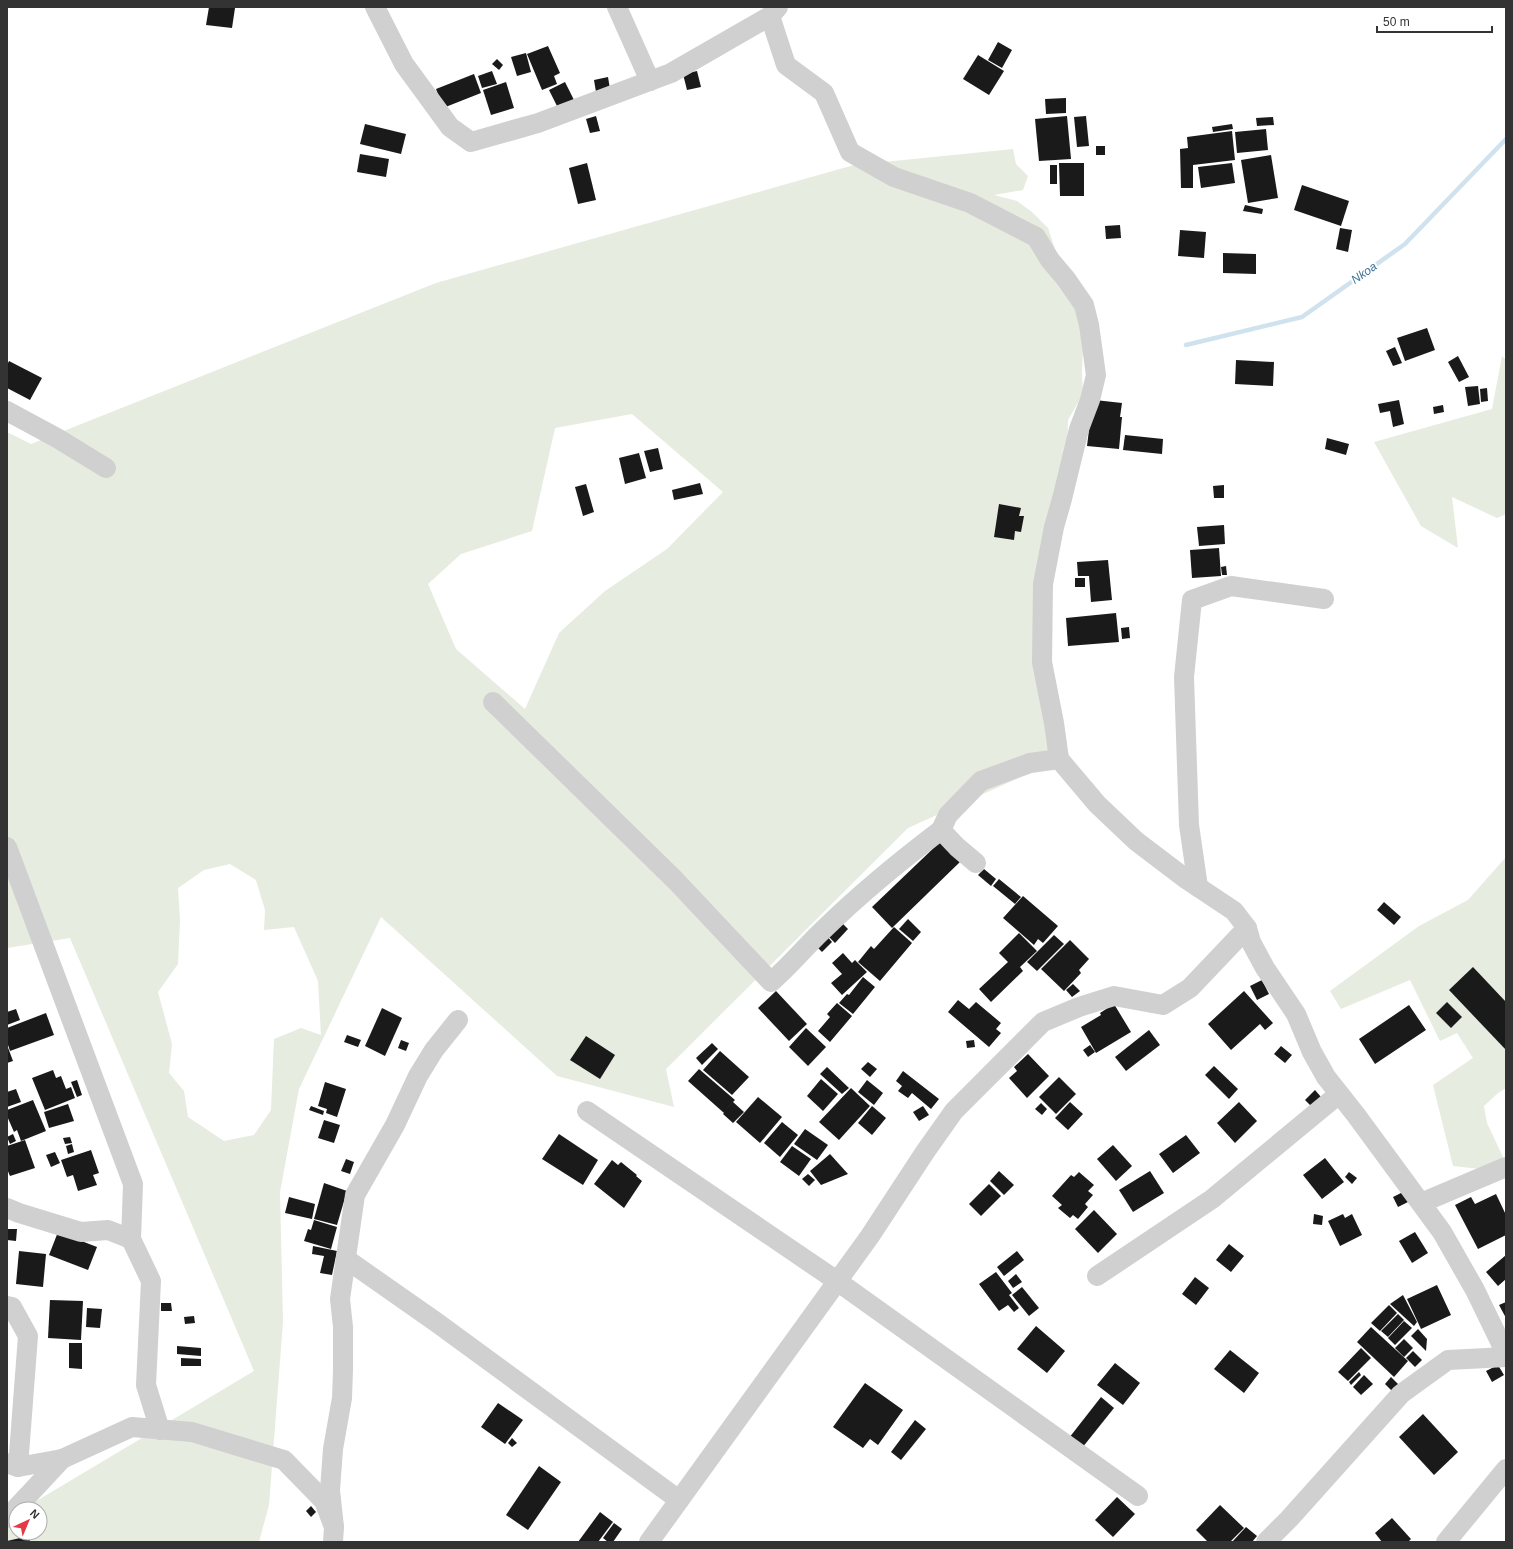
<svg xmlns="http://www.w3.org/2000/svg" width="1513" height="1549" viewBox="0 0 1513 1549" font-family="Helvetica,sans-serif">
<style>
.green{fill:#e6ecdf;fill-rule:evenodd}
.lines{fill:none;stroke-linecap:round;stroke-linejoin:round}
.stream{stroke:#cfe2ee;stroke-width:4.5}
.building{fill:#1a1a1a}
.minor{stroke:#d0d0d0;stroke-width:20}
.labels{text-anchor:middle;stroke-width:4;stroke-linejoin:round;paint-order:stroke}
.water-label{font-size:12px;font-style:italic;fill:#3f7597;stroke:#fff}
</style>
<rect width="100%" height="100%" fill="#fff"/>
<!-- green -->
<g class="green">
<path d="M1013,149L1016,164L1028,176L1023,190L994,195L1017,201L1032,212L1048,228L1056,252L1089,297L1083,349L1082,372L1083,394L1068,420L1066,506L1035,661L1063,758L908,828L666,1069L674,1107L557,1076L381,917L299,1089L280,1192L283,1322L269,1505L259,1542H7V1519L16,1513V1533H40V1509H23L254,1371L70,938L7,948V432L31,444L436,283L854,165ZM632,414L723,492L667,549L605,591L559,633L525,709L456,649L428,584L461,554L532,531L555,428ZM230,864L256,880L265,910L264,930L294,927L318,981L321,1035L301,1028L274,1039L271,1110L254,1135L224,1141L188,1117L184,1091L169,1073L172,1044L158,992L178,964L180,920L178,888L204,870Z"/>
<polygon points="1502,356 1506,360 1506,514 1497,518 1452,497 1458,548 1421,526 1374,442 1492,409"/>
<polygon points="1506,857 1506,1088 1498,1093 1484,1106 1487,1123 1503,1157 1489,1170 1453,1166 1433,1085 1473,1058 1457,1033 1440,1041 1410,980 1341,1009 1330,991 1419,926 1468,900"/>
</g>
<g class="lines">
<!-- stream -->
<polyline class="stream" points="1186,345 1302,317 1405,244 1506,139"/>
</g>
<!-- building -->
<g class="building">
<polygon points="209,7 235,8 232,28 206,25"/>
<polygon points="998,42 1012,50 1002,68 988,60"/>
<polygon points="548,46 560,73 554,76 557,84 542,90 527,54"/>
<polygon points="526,53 531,72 517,76 511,57"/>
<polygon points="978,55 1004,71 989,95 963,79"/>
<polygon points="497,59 503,65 499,70 492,64"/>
<polygon points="492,71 497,84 482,88 478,76"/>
<polygon points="697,71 701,87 687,90 683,74"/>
<polygon points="474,74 481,93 443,108 436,89"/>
<polygon points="608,77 610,89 596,92 594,80"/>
<polygon points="506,82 514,108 491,115 483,90"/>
<polygon points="565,82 574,100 558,108 549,90"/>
<polygon points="1066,98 1066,113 1046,114 1045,99"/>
<polygon points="596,116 600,131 590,133 586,119"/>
<polygon points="1067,116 1071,159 1039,161 1035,119"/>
<polygon points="1086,116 1089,146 1077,147 1074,117"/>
<polygon points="1273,117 1274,125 1257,126 1256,118"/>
<polygon points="365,124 406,134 401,154 360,144"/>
<polygon points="1232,124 1233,129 1213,132 1212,127"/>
<polygon points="1266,129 1268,150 1237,153 1235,132"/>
<polygon points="1232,131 1235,160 1193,165 1193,188 1181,188 1180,149 1188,148 1187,137"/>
<rect x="1096" y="146" width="9" height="9"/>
<polygon points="360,154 389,159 386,177 357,172"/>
<polygon points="1271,155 1278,198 1248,203 1241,160"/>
<polygon points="587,163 596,200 578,204 569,168"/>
<polygon points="1059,163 1084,163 1084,196 1060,196"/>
<polygon points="1232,163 1235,183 1201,188 1198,167"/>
<rect x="1050" y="165" width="7" height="19"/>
<polygon points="1302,185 1349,201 1341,226 1294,210"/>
<polygon points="1245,205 1263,209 1262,214 1243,211"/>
<polygon points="1120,225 1121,238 1106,239 1105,226"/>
<polygon points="1340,228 1352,230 1348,252 1336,249"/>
<polygon points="1180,230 1206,232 1204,258 1178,256"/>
<polygon points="1223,253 1256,254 1256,274 1223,273"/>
<polygon points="1427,328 1435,350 1405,361 1397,338"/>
<polygon points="1395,347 1402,363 1393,366 1386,351"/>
<polygon points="1458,356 1469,377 1459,382 1448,362"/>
<polygon points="1236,360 1274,362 1273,386 1235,384"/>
<polygon points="9,361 42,378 30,400 7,388 7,365"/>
<polygon points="1478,386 1480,404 1468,406 1465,387"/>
<polygon points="1487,388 1488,401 1481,402 1480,389"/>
<polygon points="1095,400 1122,403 1120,417 1122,417 1119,449 1087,446 1091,414"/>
<polygon points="1399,400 1404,424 1393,427 1390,411 1380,413 1378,404"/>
<polygon points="1443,405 1444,412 1434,414 1433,407"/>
<polygon points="1125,435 1163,439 1162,454 1123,450"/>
<polygon points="1327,438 1349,444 1346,455 1325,449"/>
<polygon points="658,448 663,469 650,472 644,451"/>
<polygon points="639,453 646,478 625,484 619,458"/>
<polygon points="700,483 703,494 674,500 672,490"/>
<polygon points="586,484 594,512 583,516 575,487"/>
<polygon points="1224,485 1224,498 1214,498 1213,486"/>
<polygon points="999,504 1021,508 1019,516 1024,516 1021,532 1015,531 1014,540 994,537"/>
<polygon points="1224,525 1225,544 1199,546 1197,527"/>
<polygon points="1219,548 1221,576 1192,578 1190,550"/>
<polygon points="1108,560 1112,600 1091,602 1089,576 1078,576 1077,562"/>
<polygon points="1226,566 1227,575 1222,575 1221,567"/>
<rect x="1075" y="578" width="10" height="9"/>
<polygon points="1116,613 1119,642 1068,646 1066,618"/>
<polygon points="1129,627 1130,638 1122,639 1121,628"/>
<polygon points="942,840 962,860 892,928 872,907"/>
<polygon points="984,869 996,879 991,886 978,875"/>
<polygon points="999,879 1021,897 1015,904 993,886"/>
<polygon points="1023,896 1058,926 1043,943 1038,939 1034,945 1003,918"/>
<polygon points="1384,902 1401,917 1394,925 1377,910"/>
<polygon points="908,919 921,932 913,941 899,929"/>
<polygon points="840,921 848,929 835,943 827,935"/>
<polygon points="894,927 912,943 880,981 858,962 871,946 874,949"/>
<polygon points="1019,933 1037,951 1020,967 1023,971 991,1002 979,989 1008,962 999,953"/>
<polygon points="826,935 832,942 822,952 815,945"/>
<polygon points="1054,935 1064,944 1037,971 1027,962"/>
<polygon points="1070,940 1089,959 1079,970 1081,973 1064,991 1041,969"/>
<polygon points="843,953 852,963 855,960 867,972 842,995 831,983 842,974 832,963"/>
<polygon points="1473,967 1506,1002 1506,1050 1449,990"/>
<polygon points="863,977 875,987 853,1014 839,1003 847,994 849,995"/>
<polygon points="1262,980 1269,994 1257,1000 1250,986"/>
<polygon points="1073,984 1080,991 1072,997 1066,990"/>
<polygon points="776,991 807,1024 789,1041 758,1008"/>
<polygon points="1244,991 1273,1023 1265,1030 1260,1024 1231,1050 1208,1024"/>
<polygon points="958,1000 969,1009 976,1002 1001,1023 996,1029 1001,1033 989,1047 948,1012"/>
<polygon points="1447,1002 1462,1017 1451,1028 1436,1013"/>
<polygon points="837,1003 852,1016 830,1042 818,1031 830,1017 827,1014"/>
<polygon points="1114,1004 1131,1032 1096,1053 1081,1027 1101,1015 1100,1013"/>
<polygon points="1409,1005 1426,1030 1375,1064 1359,1039"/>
<polygon points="382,1008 402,1018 385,1056 365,1046"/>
<polygon points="16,1009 20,1020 7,1025 7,1012"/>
<polygon points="46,1013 54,1035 10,1051 7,1042 7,1028"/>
<polygon points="806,1028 826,1047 808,1066 789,1047"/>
<polygon points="1149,1030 1160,1045 1126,1071 1115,1057"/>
<polygon points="347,1035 361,1040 358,1047 344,1042"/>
<polygon points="586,1036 615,1055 600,1079 570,1060"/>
<polygon points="401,1040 409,1043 406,1051 398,1048"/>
<polygon points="974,1040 975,1047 967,1048 966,1041"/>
<polygon points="712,1043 718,1049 702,1065 696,1058"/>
<polygon points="7,1045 13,1061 7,1063"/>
<polygon points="1090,1045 1095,1052 1088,1057 1083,1050"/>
<polygon points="1281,1046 1292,1055 1285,1063 1274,1054"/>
<polygon points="720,1051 749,1077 732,1095 703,1070"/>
<polygon points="1028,1054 1049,1076 1027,1098 1009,1078 1017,1071 1014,1067"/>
<polygon points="868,1062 877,1069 870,1077 861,1069"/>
<polygon points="1214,1066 1238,1089 1229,1099 1205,1075"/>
<polygon points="827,1067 849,1088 842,1094 820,1074"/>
<polygon points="699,1069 735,1100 727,1108 733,1102 744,1112 733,1123 723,1114 724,1113 688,1081"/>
<polygon points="53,1070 56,1078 61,1076 66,1089 71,1087 75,1098 45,1110 32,1078"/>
<polygon points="903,1071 939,1099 931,1109 912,1093 908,1098 898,1091 902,1086 896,1081"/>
<polygon points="1059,1077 1076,1094 1056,1114 1039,1097"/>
<polygon points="821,1079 838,1094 823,1111 807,1096"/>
<polygon points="77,1080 82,1095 77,1097 71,1082"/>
<polygon points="867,1080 883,1093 874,1105 858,1092"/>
<polygon points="325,1082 346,1089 337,1117 326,1113 327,1109 318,1106"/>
<polygon points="851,1088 870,1106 839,1140 819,1122"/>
<polygon points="16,1089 21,1102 7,1107 7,1092"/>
<polygon points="1315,1090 1321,1097 1311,1106 1305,1100"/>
<polygon points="758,1097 782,1117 760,1143 736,1122"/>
<polygon points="33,1100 46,1131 21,1141 17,1130 14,1132 7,1116 7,1110"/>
<polygon points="1070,1102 1083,1114 1068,1130 1055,1118"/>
<polygon points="1239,1102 1257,1121 1235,1143 1217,1123"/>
<polygon points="1041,1103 1047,1109 1042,1115 1035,1109"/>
<polygon points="68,1104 74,1121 49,1128 44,1112"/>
<polygon points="311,1106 324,1111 323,1115 309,1110"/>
<polygon points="872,1106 886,1118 872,1135 858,1123"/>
<polygon points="923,1106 929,1115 919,1121 913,1112"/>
<polygon points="324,1120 340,1125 334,1143 318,1138"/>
<polygon points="782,1122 798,1135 780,1157 764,1143"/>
<polygon points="805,1129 828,1145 817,1160 794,1144"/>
<polygon points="13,1134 16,1141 10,1144 7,1137"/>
<polygon points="559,1134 598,1160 583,1185 542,1159"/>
<polygon points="1186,1135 1200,1153 1173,1173 1159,1154"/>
<polygon points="70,1137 72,1143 65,1144 63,1138"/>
<polygon points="25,1140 35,1168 10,1176 7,1169 7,1146"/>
<polygon points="72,1144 74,1152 68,1154 66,1146"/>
<polygon points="1113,1145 1132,1166 1116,1181 1097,1159"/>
<polygon points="792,1146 811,1159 799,1176 780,1162"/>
<polygon points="91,1150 99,1173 93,1175 97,1185 78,1191 73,1175 67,1177 61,1160"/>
<polygon points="55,1152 60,1163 51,1167 46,1155"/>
<polygon points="830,1154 848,1174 821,1185 810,1171"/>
<polygon points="1325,1158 1344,1182 1322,1199 1303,1175"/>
<polygon points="346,1159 354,1162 350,1174 341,1171"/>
<polygon points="612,1160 618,1165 621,1162 637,1175 636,1176 642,1181 624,1208 594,1184"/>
<polygon points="999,1171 1014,1185 1004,1195 990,1181"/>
<polygon points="1150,1171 1164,1193 1133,1212 1119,1190"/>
<polygon points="1079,1172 1094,1185 1088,1191 1093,1195 1085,1204 1088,1207 1078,1219 1073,1215 1070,1218 1058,1208 1062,1205 1052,1196 1071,1175 1074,1177"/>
<polygon points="1349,1172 1357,1178 1352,1184 1345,1177"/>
<polygon points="808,1174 815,1180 809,1186 802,1179"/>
<polygon points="324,1183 347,1191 337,1225 314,1219"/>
<polygon points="989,1184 1001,1196 981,1216 969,1204"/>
<polygon points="1405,1191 1410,1201 1398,1207 1393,1197"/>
<polygon points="1496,1194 1506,1215 1506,1235 1478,1249 1455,1205 1471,1197 1475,1204"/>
<polygon points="289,1197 315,1204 312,1219 285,1213"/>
<polygon points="1094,1210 1117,1234 1098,1253 1075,1229"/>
<polygon points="1314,1214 1323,1216 1322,1225 1313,1224"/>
<polygon points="1343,1214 1345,1218 1352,1214 1362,1235 1340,1246 1328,1221"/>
<polygon points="314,1220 337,1227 331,1249 304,1241 308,1229 311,1230"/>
<polygon points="7,1229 17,1229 16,1241 7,1240"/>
<polygon points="58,1232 97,1247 88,1270 49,1255"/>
<polygon points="1415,1232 1428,1253 1412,1263 1399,1241"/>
<polygon points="1229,1244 1244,1256 1231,1272 1216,1260"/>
<polygon points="313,1246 337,1251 332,1275 320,1273 324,1256 312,1254"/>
<polygon points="19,1251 46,1254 43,1287 16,1284"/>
<polygon points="1017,1251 1024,1260 1004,1276 997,1267"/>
<polygon points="1506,1255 1506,1279 1498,1286 1486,1272"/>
<polygon points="996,1272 1012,1293 1009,1295 1019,1308 1014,1312 1008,1305 999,1311 979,1284"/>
<polygon points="1016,1274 1022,1282 1013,1288 1008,1281"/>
<polygon points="1195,1277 1209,1288 1196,1305 1182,1294"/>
<polygon points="1437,1285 1451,1315 1421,1329 1407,1299"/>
<polygon points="1022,1287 1039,1308 1029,1316 1012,1295"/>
<polygon points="1403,1295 1417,1322 1414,1326 1390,1304"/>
<polygon points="50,1300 83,1301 81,1340 48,1338"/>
<polygon points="1506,1302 1506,1318 1499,1305"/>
<polygon points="161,1303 171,1303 172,1311 161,1311"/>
<polygon points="1389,1305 1397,1313 1380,1331 1371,1323"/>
<polygon points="87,1308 102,1309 100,1328 86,1327"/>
<polygon points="1398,1314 1404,1320 1388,1337 1381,1331"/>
<polygon points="194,1316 195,1323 185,1324 184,1317"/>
<polygon points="1404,1321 1412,1328 1395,1345 1388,1338"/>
<polygon points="1036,1326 1065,1351 1047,1373 1017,1349"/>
<polygon points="1371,1327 1408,1361 1394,1377 1357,1342"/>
<polygon points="1418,1329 1427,1339 1426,1351 1411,1336"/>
<polygon points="1404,1339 1413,1348 1404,1357 1395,1348"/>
<polygon points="69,1343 82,1343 82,1369 69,1368"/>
<polygon points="177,1346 201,1348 201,1356 177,1354"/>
<polygon points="1361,1348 1371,1358 1348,1381 1338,1372"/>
<polygon points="1230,1350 1259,1373 1244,1393 1214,1369"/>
<polygon points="1413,1351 1422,1360 1415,1367 1406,1358"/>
<polygon points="181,1358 201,1359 201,1366 181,1366"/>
<polygon points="1115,1363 1140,1383 1123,1405 1097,1385"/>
<polygon points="1498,1365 1504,1375 1492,1382 1486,1371"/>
<polygon points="1359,1372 1361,1375 1351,1385 1349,1382"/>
<polygon points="1364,1375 1373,1384 1361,1395 1353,1387"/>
<polygon points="1391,1377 1400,1386 1394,1393 1385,1384"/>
<polygon points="865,1383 903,1410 878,1445 870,1439 863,1448 833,1427"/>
<polygon points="1101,1397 1114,1408 1082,1448 1069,1438"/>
<polygon points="498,1403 523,1420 505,1444 481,1427"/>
<polygon points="1423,1414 1458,1452 1434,1475 1399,1437"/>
<polygon points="915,1420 926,1429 901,1460 891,1452"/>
<polygon points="512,1438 517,1443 512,1447 508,1443"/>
<polygon points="539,1466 561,1482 528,1530 506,1515"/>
<polygon points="1117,1497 1135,1514 1113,1537 1095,1520"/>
<polygon points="1220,1505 1244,1528 1230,1542 1208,1542 1196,1530"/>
<polygon points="311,1506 316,1512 311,1517 306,1511"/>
<polygon points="600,1512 613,1522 598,1542 578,1542"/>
<polygon points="1392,1518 1411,1539 1408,1542 1382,1542 1375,1533"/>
<polygon points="614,1523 622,1529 613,1542 608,1542 603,1538"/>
<polygon points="1246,1527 1257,1536 1252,1542 1232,1542"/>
<polygon points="29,1536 30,1542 7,1542 7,1541"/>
</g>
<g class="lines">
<!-- minor -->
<g class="minor">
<polyline points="375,7 404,64 450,127 471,142 538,123 671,73 770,16"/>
<polyline points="617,7 650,81"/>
<polyline points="778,7 770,16 786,65 824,93 850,152 894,177 970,203 1036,237 1050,260 1066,279 1084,305 1089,325 1096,375 1090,400 1079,429 1062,499 1054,527 1043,584 1042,662 1054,723 1059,759 1097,804 1136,841 1186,879 1234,911 1247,928 1251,942 1265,968 1296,1014 1312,1052 1326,1077 1356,1115 1442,1232 1475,1290 1506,1354"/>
<polyline points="7,411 57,438 106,468"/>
<path d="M493,702L675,880L771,982C790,966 805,947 823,930C860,894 900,861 941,830"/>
<polyline points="7,847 133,1184 131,1239 151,1281 146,1385 160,1430"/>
<polyline points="976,863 957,847 941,830 948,815 981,781 1030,763 1059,759"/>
<polyline points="1198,887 1189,825 1184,677 1192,600 1231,586 1324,599"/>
<polyline points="587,1111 837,1281 1138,1496"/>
<polyline points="1421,1203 1506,1167"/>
<polyline points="7,1208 19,1213 81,1232 108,1230 131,1239"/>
<polyline points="346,1259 436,1322 679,1500"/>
<polyline points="1097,1276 1212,1199 1339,1094"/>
<polyline points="7,1306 12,1307 28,1336 18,1467"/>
<polyline points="7,1463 18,1467 62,1459 132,1427 192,1432 284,1460 324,1501 334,1527 333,1542"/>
<polyline points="7,1518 62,1459"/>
<polyline points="334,1527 330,1490 333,1449 342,1398 343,1370 343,1327 340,1299 355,1195 395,1125 418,1076 434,1050 458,1020"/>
<polyline points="649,1542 870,1236 925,1152 954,1111 1043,1022 1079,1007 1114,996 1163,1005 1190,988 1247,928"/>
<polyline points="1266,1542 1289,1519 1401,1394 1448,1360 1506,1357"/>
<polyline points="1446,1542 1506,1469"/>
</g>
</g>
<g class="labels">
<!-- water labels -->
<g class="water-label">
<text transform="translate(1364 273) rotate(-35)" y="4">Nkoa</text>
</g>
</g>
<!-- border -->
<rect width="1513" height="1549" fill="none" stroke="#333333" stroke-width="16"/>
<!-- north arrow -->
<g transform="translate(28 1521) rotate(44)"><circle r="19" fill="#ffffff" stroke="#adadad"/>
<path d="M0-3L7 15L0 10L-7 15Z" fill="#e63946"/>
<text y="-6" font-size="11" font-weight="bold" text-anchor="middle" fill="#333333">N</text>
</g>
<!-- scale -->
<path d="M1377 26v6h115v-6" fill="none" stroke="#333333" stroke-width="2"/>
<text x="1383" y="26" font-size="12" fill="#333333" stroke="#ffffff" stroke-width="3" paint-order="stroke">50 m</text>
</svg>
